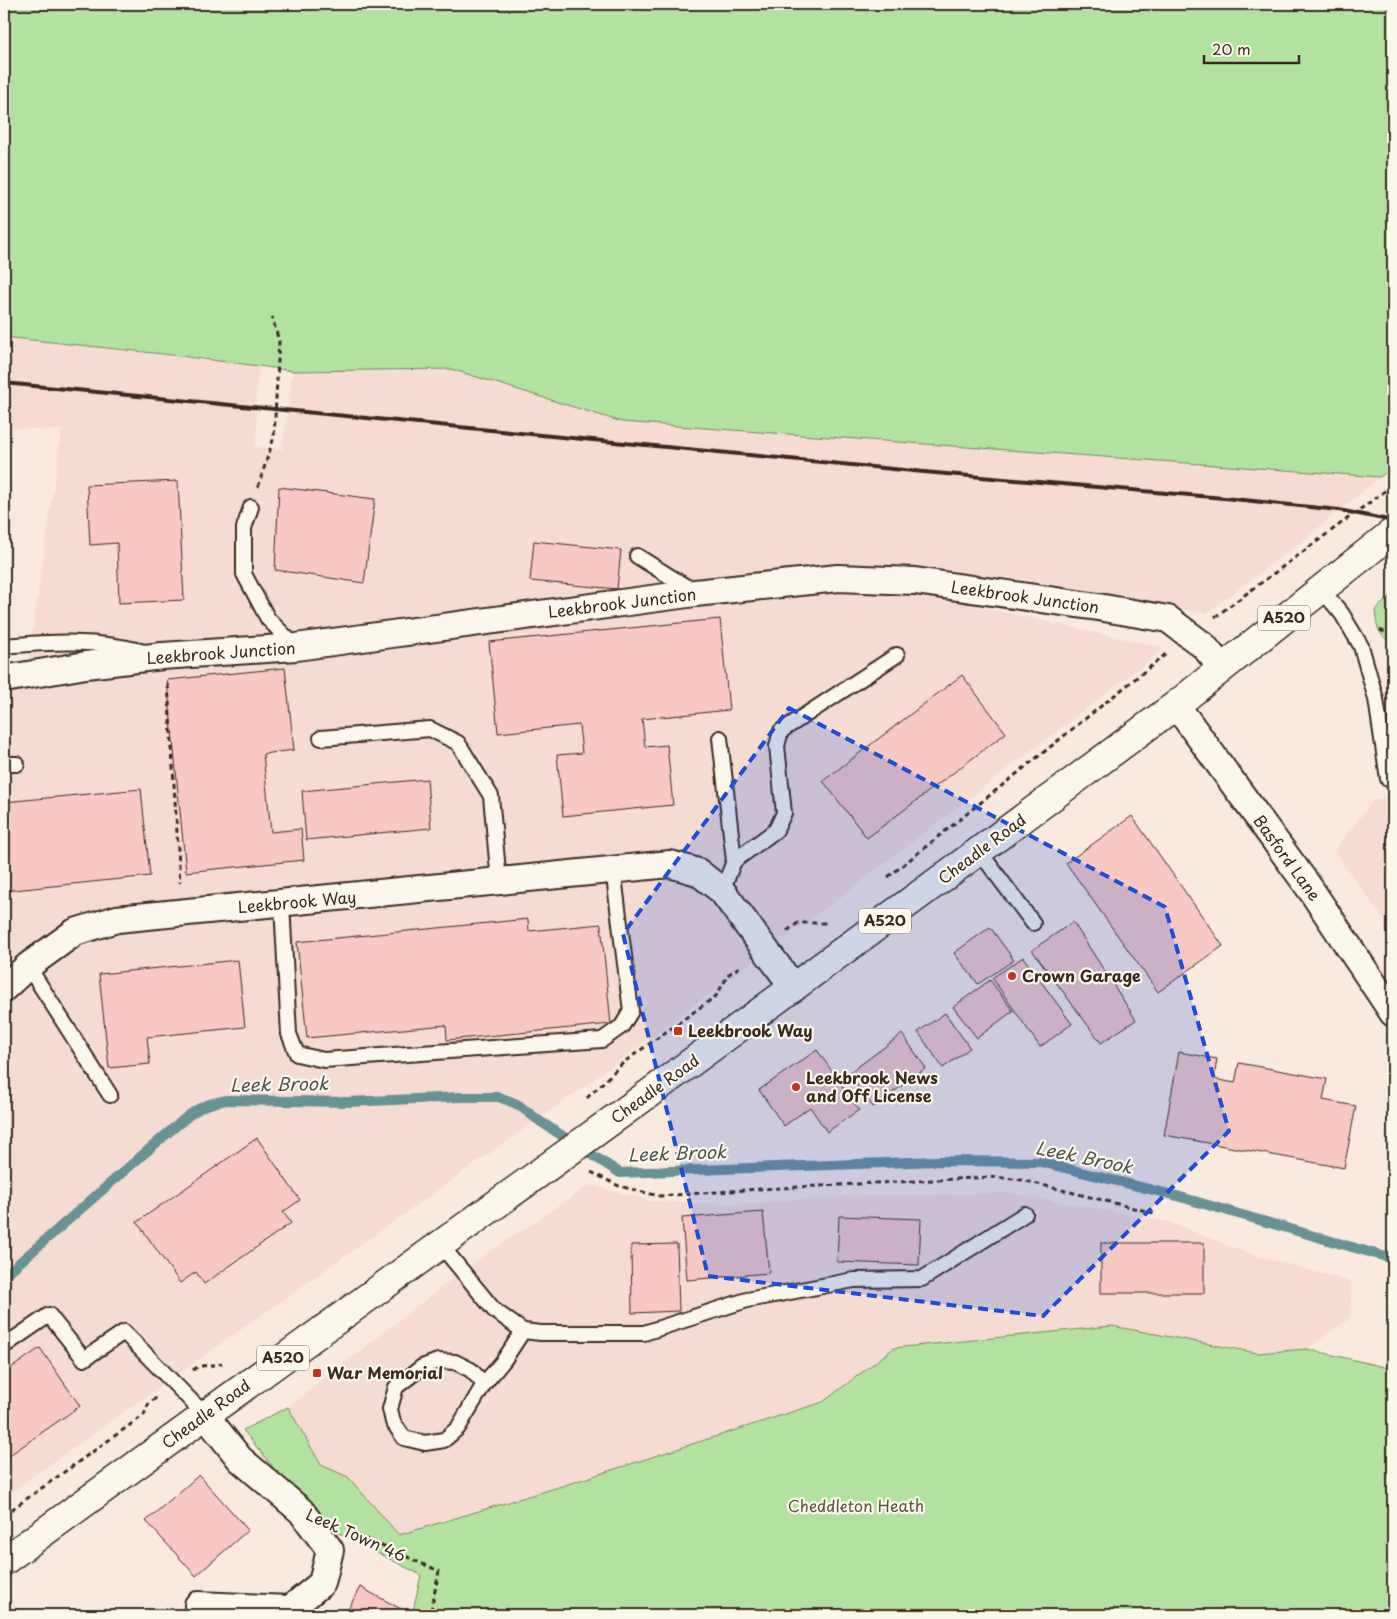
<svg xmlns="http://www.w3.org/2000/svg" width="1397" height="1619" viewBox="0 0 1397 1619" font-family="'Playpen Sans',sans-serif">
<style>
.built{fill:#f5dbd2}
.green{fill:#b3e1a0;stroke:#77865f}
.lines{fill:none;stroke-linecap:round;stroke-linejoin:round}
.stream{stroke:#699294;stroke-width:10}
.building{fill:#f8c8c2;stroke:#3b2a1e}
.lane-casing{stroke:#3b2a1e;stroke-width:18}
.street-casing{stroke:#3b2a1e;stroke-width:30}
.highway-casing{stroke:#3b2a1e;stroke-width:31}
.path{stroke:#3b2a1e;stroke-width:3;stroke-dasharray:5 4;stroke-linecap:butt}
.lane{stroke:#fbf7ec;stroke-width:14}
.street{stroke:#fbf7ec;stroke-width:26}
.highway{stroke:#fbf7ec;stroke-width:28}
.rail{stroke:#3b2a1e;stroke-width:4}
.marked{fill:#1d4ed8;fill-opacity:0.2;stroke:#1d4ed8;stroke-width:4;stroke-dasharray:10 6;stroke-linejoin:round}
.poi-dot{fill:#c8321e;stroke:#fbf7ec;stroke-width:2}
.labels{text-anchor:middle;stroke-width:4.5;stroke-linejoin:round;paint-order:stroke}
.shield{fill:#fbf7ec;stroke:#75685c;stroke-width:1}
.shield-label{font-size:15px;font-weight:bold;fill:#3b2a1e}
.street-label{font-size:16px;fill:#3b2a1e;stroke:#fbf7ec}
.poi-label{font-size:16px;font-weight:bold;fill:#3b2a1e;stroke:#fbf7ec;text-anchor:start}
.park-label{font-size:16px;fill:#59583e;stroke:#fbf7ec}
.water-label{font-size:18px;font-style:italic;fill:#4e554f;stroke:#fbf7ec}
</style>
<rect width="100%" height="100%" fill="#fae9df"/>
<filter id="ink" filterUnits="userSpaceOnUse"><feTurbulence type="fractalNoise" baseFrequency=".02" numOctaves="2"/><feDisplacementMap in="SourceGraphic" scale="10" xChannelSelector="R" yChannelSelector="G"/><feConvolveMatrix kernelMatrix="1 2 1 2 8 2 1 2 1" color-interpolation-filters="sRGB"/></filter>
<g filter="url(#ink)">
<!-- built -->
<g class="built">
<polygon points="4,337 259,366 255,407 257,428 255,447 282,449 293,371 711,366 1393,450 1380,477 1301,542 1207,613 1082,593 868,582 1165,648 838,899 578,1091 4,1497 4,667 28,663 62,430 4,428"/>
<polygon points="1393,797 1393,932 1334,851 1373,800"/>
<polygon points="590,1185 652,1201 735,1204 846,1196 1010,1193 1169,1222 1247,1253 1352,1282 1350,1318 1307,1349 1257,1353 1112,1326 894,1348 823,1402 562,1486 399,1535 348,1477 321,1465 288,1407 471,1264"/>
</g>
<!-- green -->
<g class="green">
<polygon points="4,4 1393,4 1393,467 1380,477 622,422 451,369 293,371 259,366 163,354 4,337"/>
<path d="M1393,594V643C1377,635 1377,627 1375,610Z"/>
<polygon points="1112,1326 1257,1353 1307,1349 1393,1369 1393,1615 412,1615 421,1575 317,1522 243,1430 288,1407 321,1465 348,1477 399,1535 562,1486 823,1402 894,1348"/>
</g>
<g class="lines">
<!-- stream -->
<path class="stream" d="M4,1276L170,1131C192,1113 197,1105 227,1100L346,1102L462,1097H499L517,1104L541,1122L620,1173L938,1161L1041,1162L1177,1196L1393,1259"/>
</g>
<!-- building -->
<g class="building">
<polygon points="178,481 184,600 119,603 117,543 90,545 87,485"/>
<polygon points="279,487 375,499 364,583 275,570"/>
<polygon points="534,541 621,550 617,589 530,581"/>
<polygon points="720,619 729,710 642,719 645,747 667,745 673,805 563,816 557,755 582,753 579,725 498,733 489,642"/>
<polygon points="285,668 294,750 263,754 271,832 301,829 304,860 186,872 167,680"/>
<polygon points="962,675 1006,733 867,838 823,781"/>
<polygon points="427,779 431,828 306,840 302,791"/>
<polygon points="141,789 150,876 4,891 4,802"/>
<polygon points="1132,816 1223,946 1158,992 1066,863"/>
<polygon points="528,919 529,931 601,924 611,1024 447,1040 446,1025 307,1038 297,942"/>
<polygon points="1073,922 1136,1020 1101,1043 1032,950"/>
<polygon points="990,927 1014,960 978,984 954,953"/>
<polygon points="1023,957 1072,1024 1040,1047 992,978"/>
<polygon points="238,960 245,1027 147,1037 150,1064 109,1068 99,974"/>
<polygon points="990,980 1013,1011 977,1038 953,1007"/>
<polygon points="945,1013 970,1048 943,1068 918,1032"/>
<polygon points="902,1034 926,1068 873,1107 848,1074"/>
<polygon points="817,1050 859,1110 827,1132 810,1107 784,1126 759,1090"/>
<polygon points="1179,1052 1217,1059 1214,1079 1235,1083 1239,1063 1327,1079 1323,1100 1356,1106 1344,1168 1164,1135"/>
<polygon points="257,1138 300,1200 283,1212 291,1223 204,1284 196,1272 180,1283 137,1222"/>
<polygon points="763,1212 769,1273 687,1280 682,1218"/>
<polygon points="839,1216 921,1219 919,1265 837,1262"/>
<rect x="1101" y="1243" width="103" height="50"/>
<polygon points="677,1244 679,1311 632,1313 631,1245"/>
<polygon points="40,1348 80,1406 4,1459 4,1373"/>
<polygon points="199,1475 248,1530 196,1576 146,1521"/>
<polygon points="360,1587 403,1610 400,1615 345,1615"/>
</g>
<g class="lines">
<!-- lane casing -->
<g class="lane-casing">
<g id="lane">
<polyline points="251,507 244,528 244,574 268,619 296,647"/>
<polyline points="637,556 693,591"/>
<polyline points="1321,589 1342,614 1361,646 1376,699 1388,779"/>
<path d="M4,646C51,642 98,639 145,652"/>
<polyline points="321,738 430,729 458,743 491,796 499,882"/>
<polyline points="720,738 734,861 722,891"/>
<polyline points="4,764 17,764"/>
<polyline points="979,851 1033,923"/>
<polyline points="734,861 776,830 784,813 777,746 781,731 897,655"/>
<polyline points="282,904 289,1034 297,1054 324,1060 602,1040 622,1026 631,1011 613,869"/>
<polyline points="28,966 110,1095"/>
<polyline points="440,1244 494,1310 523,1331 541,1333 644,1333 747,1300 854,1280 922,1279 1025,1214"/>
<polyline points="4,1346 49,1315 84,1359 124,1332 205,1415"/>
<polyline points="484,1384 471,1370 455,1362 438,1361 422,1367 396,1387 390,1409 393,1422 404,1438 425,1443 444,1440 458,1428 484,1384 504,1360 523,1331"/>
</g>
</g>
<!-- street casing -->
<g class="street-casing">
<g id="street">
<polyline points="4,679 86,665 162,656 296,647 695,593 838,578 915,581 1098,607 1168,619 1204,646 1222,668"/>
<polyline points="1176,705 1311,890 1393,1013"/>
<polyline points="4,988 28,966 75,932 117,919 670,864 698,872 722,891 794,988"/>
<polyline points="198,1605 290,1609 322,1583 330,1550 301,1511 240,1459 205,1415"/>
</g>
</g>
<!-- highway casing -->
<g class="highway-casing">
<polyline id="highway" points="4,1561 640,1100 979,851 1176,705 1393,532"/>
</g>
<!-- path -->
<g class="path">
<polyline points="258,487 274,437 279,341 272,317"/>
<polyline points="1215,617 1393,485"/>
<polyline points="1380,630 1393,636"/>
<polyline points="168,684 180,883"/>
<polyline points="888,877 1166,654"/>
<polyline points="787,931 798,923 828,923"/>
<polyline points="587,1098 624,1062 716,996 729,974 742,965"/>
<polyline points="591,1172 619,1186 659,1196 759,1189 994,1177 1022,1180 1154,1213"/>
<path d="M193,1370C202,1363 212,1367 222,1363"/>
<polyline points="4,1515 144,1415 149,1403 156,1398"/>
<polyline points="356,1535 439,1571 430,1615"/>
</g>
<!-- lane -->
<use href="#lane" class="lane"/>
<!-- street -->
<use href="#street" class="street"/>
<!-- highway -->
<use href="#highway" class="highway"/>
<!-- rail -->
<polyline class="rail" points="4,383 924,472 1224,498 1339,510 1393,521"/>
</g>
</g>
<!-- marked area -->
<path class="marked" d="M789,708L1165,907L1229,1131L1043,1316L708,1276L623,934Z"/>
<!-- markers -->
<g class="poi-dot">
<circle cx="1012" cy="976" r="5"/>
<rect x="673" y="1026" width="10" height="10" rx="2.5"/>
<circle cx="796" cy="1087" r="5"/>
<rect x="312" y="1368" width="10" height="10" rx="2.5"/>
</g>
<g class="labels">
<!-- shield labels -->
<g class="shield">
<rect x="1258" y="605.5" width="52" height="25" rx="4"/>
<rect x="859" y="908.5" width="52" height="25" rx="4"/>
<rect x="257" y="1345.5" width="52" height="25" rx="4"/>
</g>
<g class="shield-label">
<text x="1284" y="623">A520</text>
<text x="885" y="926">A520</text>
<text x="283" y="1363">A520</text>
</g>
<!-- street labels -->
<g class="street-label">
<text transform="translate(1025 597) rotate(8)" y="6">Leekbrook Junction</text>
<text transform="translate(622 603) rotate(-7)" y="6">Leekbrook Junction</text>
<text transform="translate(221 653) rotate(-4)" y="6">Leekbrook Junction</text>
<text transform="translate(982 849) rotate(-37)" y="6">Cheadle Road</text>
<text transform="translate(1287 858) rotate(54)" y="6">Basford Lane</text>
<text transform="translate(297 902) rotate(-5)" y="6">Leekbrook Way</text>
<text transform="translate(655 1089) rotate(-36)" y="6">Cheadle Road</text>
<text transform="translate(206 1414) rotate(-36)" y="6">Cheadle Road</text>
<text transform="translate(356 1535) rotate(24)" y="6">Leek Town 46</text>
</g>
<!-- poi labels -->
<g class="poi-label">
<text x="1022" y="982">Crown Garage</text>
<text x="688" y="1037">Leekbrook Way</text>
<text x="806" y="1084">Leekbrook News<tspan x="806" dy="18">and Off License</tspan></text>
<text x="327" y="1379">War Memorial</text>
</g>
<!-- park labels -->
<g class="park-label">
<text x="856" y="1512">Cheddleton Heath</text>
</g>
<!-- water labels -->
<g class="water-label">
<text transform="translate(279 1085) rotate(-1)" y="6">Leek Brook</text>
<text transform="translate(677 1154) rotate(-2)" y="6">Leek Brook</text>
<text transform="translate(1084 1158) rotate(12)" y="6">Leek Brook</text>
</g>
</g>
<!-- margin -->
<rect width="1397" height="1619" fill="none" stroke="#fbf7ec" stroke-width="20"/>
<rect x="10" y="10" width="1377" height="1599" fill="none" stroke="#3b2a1e" stroke-width="2" filter="url(#ink)"/>
<!-- scale -->
<path d="M1204 55v8h95v-8" fill="none" stroke="#3b2a1e" stroke-width="2.5"/>
<text x="1212" y="55" font-size="15" fill="#3b2a1e" stroke="#fbf7ec" stroke-width="4" paint-order="stroke">20 m</text>
</svg>
